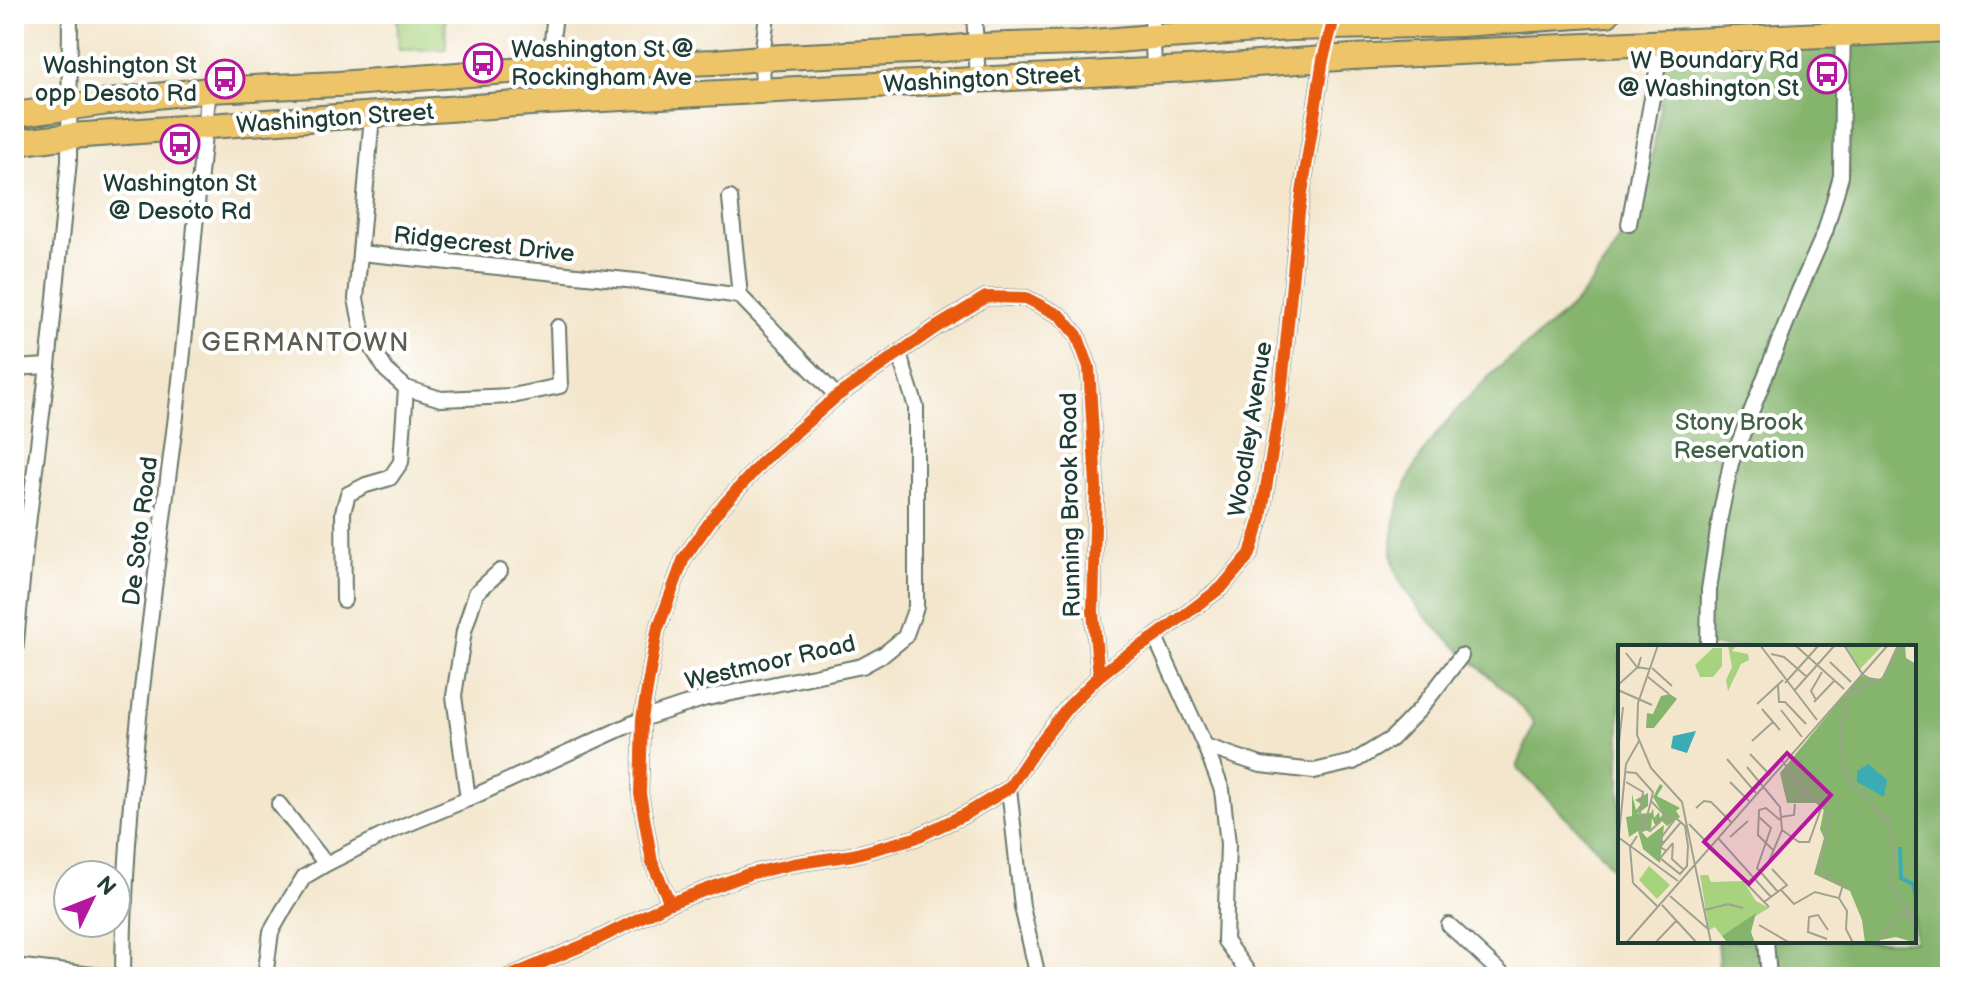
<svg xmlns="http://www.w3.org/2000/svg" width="1964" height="991" viewBox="0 0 1964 991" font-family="'Balsamiq Sans',sans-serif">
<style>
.green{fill:#a7d27e;stroke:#638859;stroke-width:2}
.forest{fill:#85b46d;stroke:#527850;stroke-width:2}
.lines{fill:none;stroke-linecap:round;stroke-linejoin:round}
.street-casing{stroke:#697869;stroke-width:18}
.primary-casing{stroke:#697869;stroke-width:28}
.street{stroke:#fff;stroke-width:14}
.primary{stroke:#eec469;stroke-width:24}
.cycleway-casing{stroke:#fff;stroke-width:17}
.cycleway{stroke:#e8590c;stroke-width:12}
.labels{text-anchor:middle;stroke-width:8;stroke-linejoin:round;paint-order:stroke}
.poi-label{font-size:24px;fill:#1f3d34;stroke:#fff;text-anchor:end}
.street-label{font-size:24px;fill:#1f3d34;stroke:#fff}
.park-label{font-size:24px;fill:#416246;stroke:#fff}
.neighbourhood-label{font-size:26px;letter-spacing:2px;fill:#5d5e4f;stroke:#fff}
.inset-river{fill:none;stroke:#3bacb6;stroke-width:4}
.inset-road{fill:none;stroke:#9ea28f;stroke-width:2}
.view{fill:#b5179e;fill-opacity:0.15;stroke:#b5179e;stroke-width:4}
.inset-edge{fill:none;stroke:#1f3d34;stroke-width:4}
</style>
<rect width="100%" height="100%" fill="#fff"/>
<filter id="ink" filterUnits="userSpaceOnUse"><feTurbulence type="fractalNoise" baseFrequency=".0125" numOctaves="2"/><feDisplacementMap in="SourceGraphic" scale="16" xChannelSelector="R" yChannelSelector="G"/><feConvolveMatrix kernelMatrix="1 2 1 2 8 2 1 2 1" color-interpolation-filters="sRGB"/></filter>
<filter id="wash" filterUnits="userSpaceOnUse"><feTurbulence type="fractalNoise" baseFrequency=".006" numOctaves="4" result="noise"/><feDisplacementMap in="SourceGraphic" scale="32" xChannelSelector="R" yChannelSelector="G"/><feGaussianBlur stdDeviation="1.8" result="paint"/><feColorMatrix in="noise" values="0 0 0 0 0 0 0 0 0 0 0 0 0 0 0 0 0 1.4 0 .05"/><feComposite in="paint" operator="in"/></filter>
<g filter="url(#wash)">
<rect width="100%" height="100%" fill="#f3e6cc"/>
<!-- green -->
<polygon class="green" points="397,14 445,14 446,49 399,50"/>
<!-- forest -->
<path class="forest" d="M1950,37V977H1720L1717,941H1914V647H1620V877L1587,838L1517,768L1534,723C1493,669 1431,639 1398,577C1389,558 1392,537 1396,517C1406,468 1437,430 1471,395C1481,385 1491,374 1502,365C1526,345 1554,325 1576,302C1591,286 1603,266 1615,247C1652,188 1664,113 1662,43Z"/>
</g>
<g filter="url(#ink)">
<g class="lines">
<!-- street casing -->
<g class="street-casing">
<g id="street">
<polyline points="974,14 978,79"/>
<polyline points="1152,14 1154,70"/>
<polyline points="763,91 762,58 767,14"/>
<polyline points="545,102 555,14"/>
<polyline points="372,116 356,299 363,333 386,370 406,388 441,399 512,396 560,386 558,327"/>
<polyline points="730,198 740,296 837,396"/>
<polyline points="1629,224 1662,43"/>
<polyline points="360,253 636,281 740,296"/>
<polyline points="14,368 48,366"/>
<polyline points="344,600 343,512 348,494 366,485 390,478 401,462 406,388"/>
<polyline points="1155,637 1205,746 1261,765 1314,771 1353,762 1391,739 1421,708 1461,656"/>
<polyline points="1708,647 1709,590 1720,517 1731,463 1798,293 1825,232 1841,176 1843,14"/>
<polyline points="14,662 26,540 48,366 69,161 70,14"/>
<polyline points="1205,746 1222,790 1228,844 1225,941 1248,972"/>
<polyline points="1009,788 1022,907 1038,977"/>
<polyline points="468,799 454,696 464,631 476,593 500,571"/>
<polyline points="279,804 326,864"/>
<polyline points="670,903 652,862 640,794 642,719 657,631 684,558 717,512 764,460 837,396 935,328 986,297 1026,298 1061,316 1077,335 1089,367 1096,485 1093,612 1099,676"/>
<polyline points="1449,925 1505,977"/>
<polyline points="1766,941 1769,977"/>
<polyline points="14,966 111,977"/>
<path d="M123,977C124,789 153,602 176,416C189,308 196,199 209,90"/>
<polyline points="265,977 271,932 285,907 304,877 326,864 396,829 468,799 642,719 703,699 862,666 884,654 905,637 916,607 916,407 899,354"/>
<polyline points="508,977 596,940 670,903 749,874 793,864 853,855 915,838 966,814 1009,788 1036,748 1067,708 1099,676 1122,658 1155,637 1222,587 1250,554 1261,518 1280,405 1299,212 1323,59 1332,26 1332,14"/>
</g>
</g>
<!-- primary casing -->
<g class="primary-casing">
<g id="primary">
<polyline points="14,115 138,98 209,90 338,84 549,68 715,62 762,58 932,50 975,46 1082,43 1152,37 1290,28 1462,24 1607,14"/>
<polyline points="14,143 71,136 545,102 1187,69 1352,57 1950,29"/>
</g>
</g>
<!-- street -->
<use href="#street" class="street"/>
<!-- primary -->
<use href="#primary" class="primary"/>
<!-- cycleway casing -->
<g class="cycleway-casing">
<g id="cycleway">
<polyline points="670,903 652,862 640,794 642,719 657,631 684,558 717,512 764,460 837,396 935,328 986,297 1026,298 1061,316 1077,335 1089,367 1096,485 1093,612 1099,676"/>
<polyline points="508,977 596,940 670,903 749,874 793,864 853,855 915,838 966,814 1009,788 1036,748 1067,708 1099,676 1122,658 1155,637 1222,587 1250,554 1261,518 1280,405 1299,212 1323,59 1332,26 1332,14"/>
</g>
</g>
<!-- cycleway -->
<use href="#cycleway" class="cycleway"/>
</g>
</g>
<!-- icons -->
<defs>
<g id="bus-ring" transform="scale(2)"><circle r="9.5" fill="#fff" stroke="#b5179e" stroke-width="1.5"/><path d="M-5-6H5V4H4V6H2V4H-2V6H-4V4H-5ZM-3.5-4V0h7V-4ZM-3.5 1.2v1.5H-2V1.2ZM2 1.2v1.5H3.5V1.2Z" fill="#b5179e"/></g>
</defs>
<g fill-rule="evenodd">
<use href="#bus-ring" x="483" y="63"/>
<use href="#bus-ring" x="1827" y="74"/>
<use href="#bus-ring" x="225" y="79"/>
<use href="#bus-ring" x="180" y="144"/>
</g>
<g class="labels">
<!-- poi labels -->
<g class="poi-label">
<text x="511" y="57" text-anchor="start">Washington St @<tspan x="511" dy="28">Rockingham Ave</tspan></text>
<text x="1799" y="68">W Boundary Rd<tspan x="1799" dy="28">@ Washington St</tspan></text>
<text x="197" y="73">Washington St<tspan x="197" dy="28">opp Desoto Rd</tspan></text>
<text x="180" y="191" text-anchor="middle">Washington St<tspan x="180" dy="28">@ Desoto Rd</tspan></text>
</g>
<!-- street labels -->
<g class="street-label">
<text transform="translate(982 79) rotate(-3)" y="8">Washington Street</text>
<text transform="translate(335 118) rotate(-4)" y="8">Washington Street</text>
<text transform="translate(484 244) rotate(6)" y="8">Ridgecrest Drive</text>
<text transform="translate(1250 429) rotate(-81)" y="8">Woodley Avenue</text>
<text transform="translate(1070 505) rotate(-91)" y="8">Running Brook Road</text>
<text transform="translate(140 531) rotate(-83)" y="8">De Soto Road</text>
<text transform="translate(770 662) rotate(-13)" y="8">Westmoor Road</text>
</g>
<!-- park labels -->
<g class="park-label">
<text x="1739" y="430">Stony Brook<tspan x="1739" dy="28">Reservation</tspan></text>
</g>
<!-- neighbourhood labels -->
<g class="neighbourhood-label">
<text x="306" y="351">GERMANTOWN</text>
</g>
</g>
<!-- overview -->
<g transform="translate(1618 645)">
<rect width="298" height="298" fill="#f3e6cc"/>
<path d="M119,0L114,6L130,9L131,15L123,19L110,46L108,35L114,22L110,1ZM227,0H265L242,24ZM95,3H104V21L95,32H82L77,20ZM31,221L52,240L39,254L21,235ZM82,230H90L93,237L125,236L138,256L151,263L104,291L97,282L91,285Z" fill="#a7d27e"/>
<path d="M281,0H287L288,13L298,19V298L278,292L247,298L244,275L232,246L196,229L206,193L202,184L206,164L198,158H169L162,128L242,31L263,34ZM52,49L59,54L36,83H28L29,68L35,69L43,51ZM42,139L45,141L39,151L62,163L58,166L62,172L49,181L44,176L37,180L34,173L33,184L24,187L29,193L46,180L42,218L25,204L20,186L11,192L8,172L14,171V149L18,165L23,159L17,155L30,148V161L19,169L33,168L35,163L36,173L41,167L42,173L45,169L35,152ZM138,268L133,287L137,298L108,296L104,291Z" fill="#85b46d"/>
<path d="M78,86L69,108L53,103L55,91ZM250,119L269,135L266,152L239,137V126Z" fill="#3bacb6"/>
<path class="inset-river" d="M282,202L283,233L295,239L298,253"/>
<path class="inset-road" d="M40,0L20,58L19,90L33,123L64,157L93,298M142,0L199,75M177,0L226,44M226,0L245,30L258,37M280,0L265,33L233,48L222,85L228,132L270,176L276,210L272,236L298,285M8,8L19,22L31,24M153,9L166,12L189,32M212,17L233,37M34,23L54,41M30,32L51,49M167,38L201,0M0,40L20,22L23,12M160,40L161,57H167L188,79M0,45L34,60M176,46L217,0M198,55L193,46L204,27M196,57L216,36M139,59L165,35M144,64L162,85M163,65L184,92M134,96L155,77M0,106L5,62M132,109L152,130M109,114L138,148M163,114L185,145L212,169L202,221L207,230L225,240L221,253M129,122L162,162L164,185L149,221L129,238M7,127L18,128L35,147L33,156L53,177M8,137L25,147L21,176L26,183L32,186L43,176M112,137L131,156M78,163L86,156L93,157L113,177M140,171L153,183L139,223L160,247M163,172L176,170L177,159M71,179L151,262M26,183L33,156M164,185L181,197H191L204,161M0,192L60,236M112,192L130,176M100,193L153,252M45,198L43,193L58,173L67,181L70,201L69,221L62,229L42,213L55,198M55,198L54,214L66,225M0,200L8,119L21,96M155,205L140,190L141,165L148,163L162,175M0,206V267M49,206L42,202L63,177M15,238L12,202L19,191M15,238L39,261M163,245L176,259L197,247L221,253L229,266L228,284L235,298M52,251L90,284M146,257L169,240L154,224M44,260L79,298M87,265L110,259L125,263M141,280L172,298M209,294L190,287L191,272L200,270L210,285M8,298L270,0M37,298L59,275M259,298L281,268L298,267"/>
<path class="view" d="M169,108L213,150L131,239L86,197Z"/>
<rect width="298" height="298" class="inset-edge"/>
</g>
<!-- margin -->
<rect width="1964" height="991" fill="none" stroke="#fff" stroke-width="48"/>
<!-- north arrow -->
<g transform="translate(92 899) rotate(47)"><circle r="38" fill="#ffffff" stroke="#a5b1ae" stroke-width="2"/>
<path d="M0-6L14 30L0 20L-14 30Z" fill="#b5179e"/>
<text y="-12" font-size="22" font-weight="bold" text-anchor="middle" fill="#1f3d34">N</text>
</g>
</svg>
